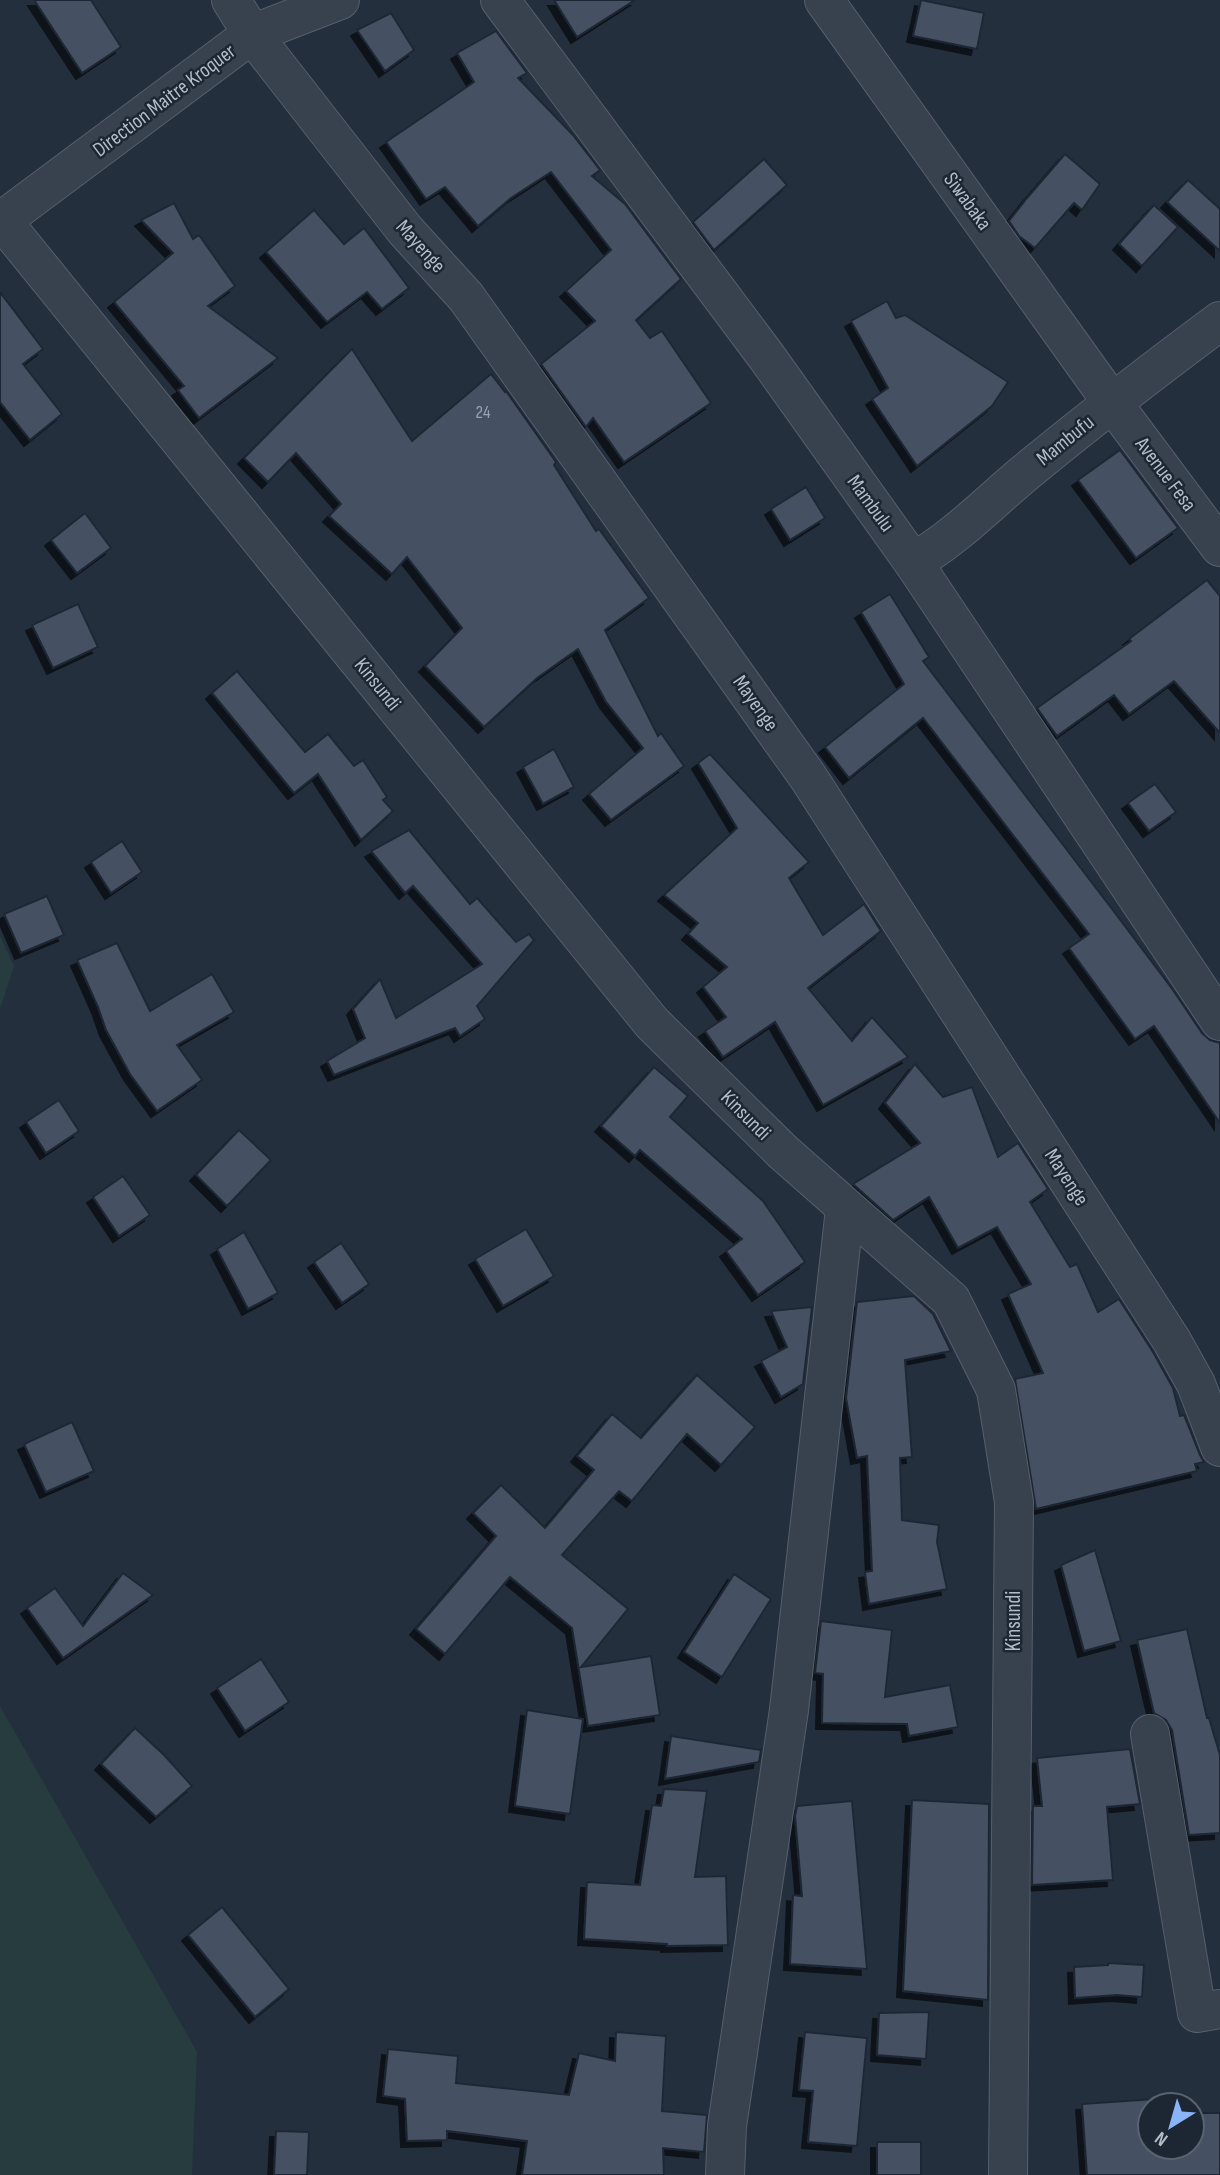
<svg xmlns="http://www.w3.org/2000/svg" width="1220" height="2175" viewBox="0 0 1220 2175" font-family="'Sofia Sans Condensed',sans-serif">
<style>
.green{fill:#263c3f}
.building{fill:#455162;stroke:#1f2835;stroke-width:2;filter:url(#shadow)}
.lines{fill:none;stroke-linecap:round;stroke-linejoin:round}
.minor-casing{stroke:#565f6c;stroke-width:40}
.minor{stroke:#38414e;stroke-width:38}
.labels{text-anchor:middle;stroke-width:5;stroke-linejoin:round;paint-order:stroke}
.number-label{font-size:18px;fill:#98a1af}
.street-label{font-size:21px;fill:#b4bcc9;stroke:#1d2633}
</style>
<defs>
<filter id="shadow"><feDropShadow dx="-6" dy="6" stdDeviation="0" flood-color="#0009"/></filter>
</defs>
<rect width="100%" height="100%" fill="#242f3e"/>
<!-- green -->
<g class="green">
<polygon points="0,936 14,966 0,1009"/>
<polygon points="0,1706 197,2052 192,2175 0,2175"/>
</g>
<!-- building -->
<g class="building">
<polygon points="34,0 91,0 121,47 82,73"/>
<polygon points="554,0 635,0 577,37"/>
<polygon points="921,0 984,13 977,49 913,36"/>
<polygon points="391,13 414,50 385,71 357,30"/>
<polygon points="496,31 527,73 518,78 573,135 600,170 592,176 625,204 681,279 636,320 650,338 662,331 711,403 624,462 593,418 586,427 541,364 595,321 566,291 611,250 551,172 511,198 478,226 445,187 426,199 386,142 474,82 457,53"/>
<polygon points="1065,154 1100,184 1082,210 1074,203 1035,248 1019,236 1009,221 1027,198"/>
<polygon points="764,159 787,185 714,250 693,222"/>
<polygon points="1188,180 1220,209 1220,251 1167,202"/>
<polygon points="174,203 193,239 199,235 235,286 208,306 278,358 199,418 178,390 184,386 114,302 173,253 141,220"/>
<polygon points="1154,205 1178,227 1142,266 1119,244"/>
<polygon points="314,210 344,244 364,228 409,288 382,309 367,292 327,322 266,252"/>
<polygon points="0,292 43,349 23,364 62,414 30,440 0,402"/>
<polygon points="887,301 896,318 905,315 1008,382 992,406 917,466 872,399 888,388 851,321"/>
<polygon points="352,349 412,441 491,374 505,392 506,391 556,462 554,465 596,531 599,529 649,598 605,630 658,736 661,733 684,766 611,820 589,794 643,748 606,702 578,649 537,678 484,727 425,666 462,628 407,557 392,574 329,516 341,504 296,453 268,482 244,458"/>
<polygon points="1120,450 1178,528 1136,558 1078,480"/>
<polygon points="806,487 825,518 790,540 771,509"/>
<polygon points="85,513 111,548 77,573 51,540"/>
<polygon points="1207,580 1220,596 1220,733 1174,681 1129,714 1114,695 1057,736 1037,708 1131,641 1129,639"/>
<polygon points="890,594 929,657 923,661 1112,909 1173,990 1202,1033 1210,1040 1220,1043 1220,1123 1154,1026 1135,1039 1069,948 1089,934 923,718 849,778 825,747 904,684 861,612"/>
<polygon points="78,604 98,647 53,668 32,625"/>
<polygon points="237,671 305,752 328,734 354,766 363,760 387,797 383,800 393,811 361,840 318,774 294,793 212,693"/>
<polygon points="554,749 574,787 543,804 523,767"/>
<polygon points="710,754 809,862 789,878 823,935 864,904 881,931 808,988 852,1041 872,1017 908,1057 823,1105 775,1022 723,1057 705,1031 726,1017 703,987 727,967 688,934 698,923 664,895 737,828 698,763"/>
<polygon points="1155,784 1176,812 1149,831 1128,803"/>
<polygon points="409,830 470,904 477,898 516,942 529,934 534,940 477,1006 485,1019 460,1036 455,1028 334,1075 327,1061 365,1038 353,1009 380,979 396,1018 482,964 413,886 405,893 371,851"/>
<polygon points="122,841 142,872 111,893 91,862"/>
<polygon points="47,896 64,935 21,953 4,914"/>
<polygon points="117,943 150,1011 212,974 234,1012 177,1045 202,1080 157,1111 130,1074 106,1030 98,1007 77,960"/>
<polygon points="915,1064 943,1097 972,1087 998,1157 1018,1143 1048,1189 1030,1202 1070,1267 1077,1264 1098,1312 1119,1299 1153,1352 1173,1388 1180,1416 1184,1415 1200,1455 1204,1462 1195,1464 1197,1471 1036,1509 1015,1379 1043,1373 1008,1294 1031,1284 997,1227 958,1248 929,1197 893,1220 853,1184 920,1143 885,1103"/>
<polygon points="654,1067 688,1096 670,1117 763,1201 805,1262 758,1295 726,1251 742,1239 640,1150 635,1156 601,1126"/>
<polygon points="59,1100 79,1131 46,1153 26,1122"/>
<polygon points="239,1130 271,1160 227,1206 196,1175"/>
<polygon points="123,1176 150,1215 119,1236 93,1197"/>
<polygon points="526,1229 554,1276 503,1306 475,1259"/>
<polygon points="244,1232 278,1293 248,1309 217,1249"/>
<polygon points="341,1243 369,1284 342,1303 314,1262"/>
<polygon points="914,1296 933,1314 951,1351 905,1360 912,1457 900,1458 902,1520 939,1525 937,1542 947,1589 869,1604 865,1572 872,1571 867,1456 857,1458 846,1398 857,1302"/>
<polygon points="812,1307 803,1384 781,1397 761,1361 787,1347 771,1311"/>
<polygon points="697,1375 755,1427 721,1465 687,1434 632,1501 619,1491 562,1555 628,1609 581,1667 651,1656 660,1715 588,1726 572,1628 510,1577 445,1654 416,1629 496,1536 473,1513 501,1485 545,1528 594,1470 577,1456 612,1414 641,1438"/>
<polygon points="72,1422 94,1471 46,1492 24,1444"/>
<polygon points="1095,1550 1121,1641 1084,1651 1061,1565"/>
<polygon points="123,1573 153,1595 63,1658 27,1608 55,1588 83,1626"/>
<polygon points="734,1574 771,1599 722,1677 684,1652"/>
<polygon points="821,1621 892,1630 885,1697 950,1685 958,1727 909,1736 907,1724 822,1723 823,1674 815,1673"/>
<polygon points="1187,1629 1207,1718 1209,1718 1220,1755 1220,1833 1189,1835 1172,1730 1166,1720 1154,1713 1137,1640"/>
<polygon points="261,1659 289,1702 245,1731 217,1688"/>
<polygon points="527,1710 583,1719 570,1814 515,1806"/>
<polygon points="135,1728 164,1755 192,1786 156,1817 101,1764"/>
<polygon points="671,1736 761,1750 759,1762 665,1779"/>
<polygon points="1130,1749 1140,1804 1107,1807 1113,1880 1032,1885 1033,1806 1042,1806 1037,1758"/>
<polygon points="664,1789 707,1791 695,1877 726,1876 728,1945 667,1946 667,1944 584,1939 587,1882 640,1885 652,1805 661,1806"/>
<polygon points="912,1800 989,1804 988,2000 903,1991"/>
<polygon points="852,1801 867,1969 790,1964 793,1895 802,1896 795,1816 797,1806"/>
<polygon points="222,1907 289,1989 255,2017 188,1935"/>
<polygon points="1108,1963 1144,1965 1142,1997 1117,1995 1075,1998 1074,1967 1108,1965"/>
<polygon points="929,2012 926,2059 877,2055 879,2013"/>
<polygon points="616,2032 666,2036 662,2111 707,2115 704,2152 663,2148 664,2175 522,2175 527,2141 447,2131 447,2140 407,2141 405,2099 383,2096 388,2049 458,2056 456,2083 569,2095 579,2053 615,2061"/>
<polygon points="805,2032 867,2038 857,2146 808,2142 813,2091 799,2090"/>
<polygon points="1155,2099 1155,2105 1150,2105 1150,2147 1192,2147 1192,2113 1220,2113 1220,2175 1087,2175 1082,2104"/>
<polygon points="276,2131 309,2132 307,2175 274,2175"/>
<rect x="877" y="2142" width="44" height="33"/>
</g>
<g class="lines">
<!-- minor casing -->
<g class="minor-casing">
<g id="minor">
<polyline points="231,0 252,34 405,230 466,297 808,777 1172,1341 1196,1384 1220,1447"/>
<polyline points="500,0 766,356 913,562 1220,1021"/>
<polyline points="824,0 1111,401 1220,547"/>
<polyline points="0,218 652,1023 783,1152 951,1300 996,1390 1014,1502 1008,2175"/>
<polyline points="0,222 252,34 340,0"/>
<path d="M913,562C952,541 991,501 1026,472C1089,420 1154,370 1220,321"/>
<polyline points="1150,1734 1197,2013 1220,2009"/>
<polyline points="725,2175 727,2126 789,1710 845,1209"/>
</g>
</g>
<!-- minor -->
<use href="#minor" class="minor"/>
</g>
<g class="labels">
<!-- number labels -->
<g class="number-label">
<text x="483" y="418">24</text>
</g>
<!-- street labels -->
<g class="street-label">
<text transform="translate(164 100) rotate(-37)" y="7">Direction Maitre Kroquer</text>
<text transform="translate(968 201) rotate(54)" y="7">Siwabaka</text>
<text transform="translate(421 246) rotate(48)" y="7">Mayenge</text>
<text transform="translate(1065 440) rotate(-39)" y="7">Mambufu</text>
<text transform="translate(1166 474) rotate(53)" y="7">Avenue Fesa</text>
<text transform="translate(871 503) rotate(54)" y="7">Mambulu</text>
<text transform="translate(378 684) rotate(51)" y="7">Kinsundi</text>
<text transform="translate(756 703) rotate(55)" y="7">Mayenge</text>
<text transform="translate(746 1115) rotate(45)" y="7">Kinsundi</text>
<text transform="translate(1067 1177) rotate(57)" y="7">Mayenge</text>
<text transform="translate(1013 1621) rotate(-90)" y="7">Kinsundi</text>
</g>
</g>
<!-- north arrow -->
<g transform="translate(1171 2126) rotate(217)"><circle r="33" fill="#1d2633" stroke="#59626f" stroke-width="2"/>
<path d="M0-5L12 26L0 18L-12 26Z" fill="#8ab4f8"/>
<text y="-10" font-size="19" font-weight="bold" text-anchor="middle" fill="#b4bcc9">N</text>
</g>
</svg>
